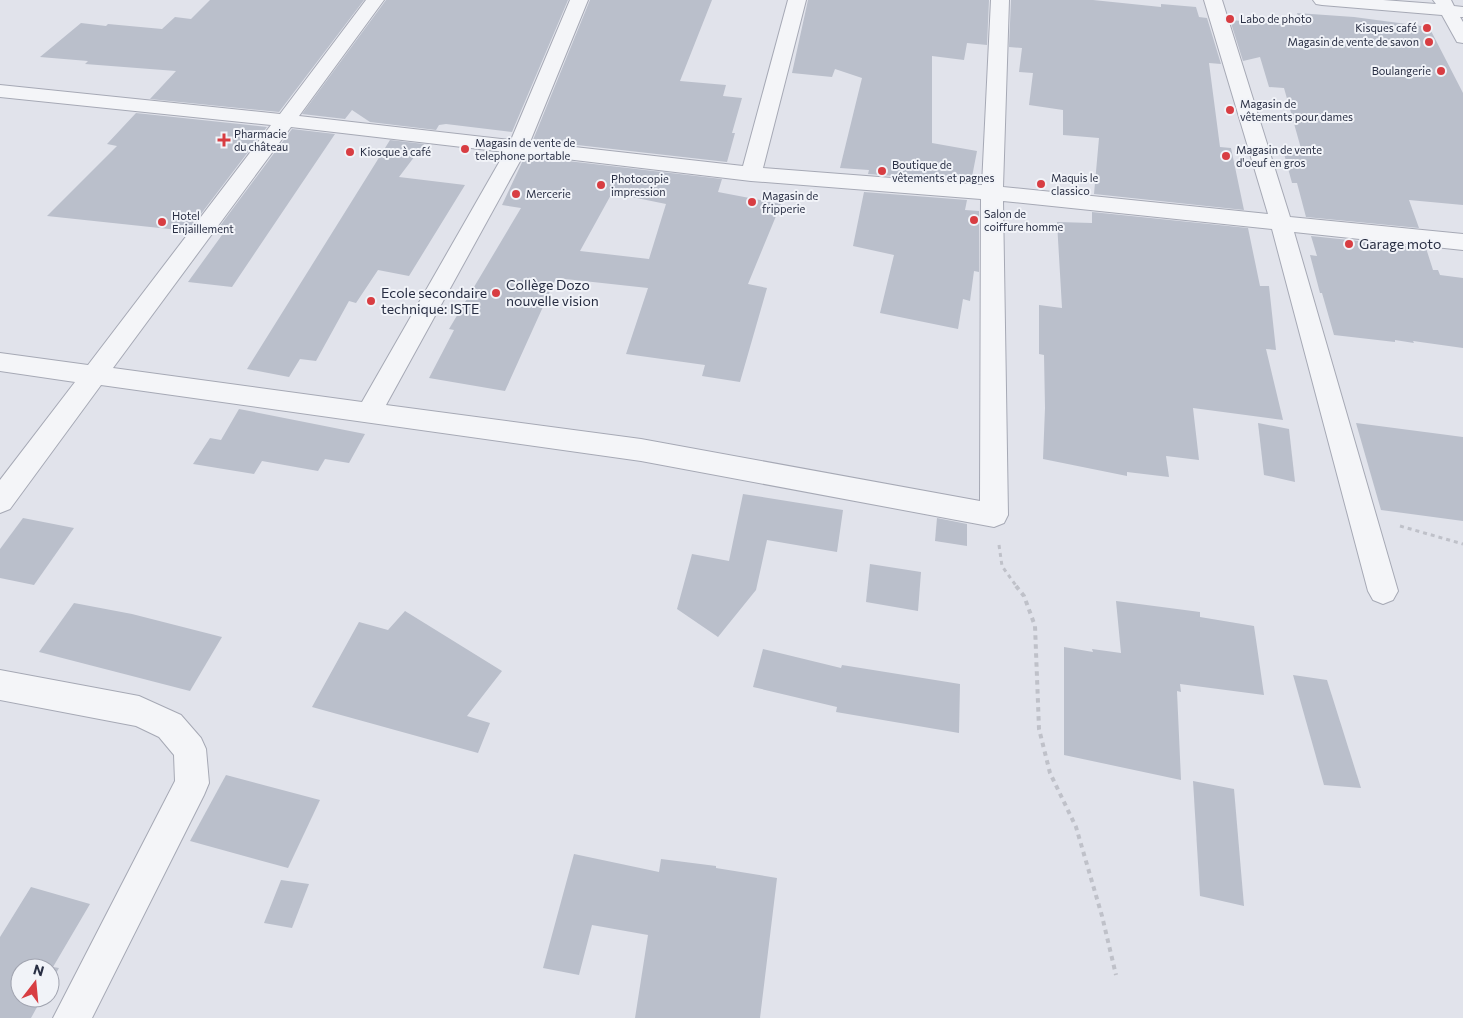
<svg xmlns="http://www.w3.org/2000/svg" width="1463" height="1018" viewBox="0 0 1463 1018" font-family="Commissioner,sans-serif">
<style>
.building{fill:#babfcb;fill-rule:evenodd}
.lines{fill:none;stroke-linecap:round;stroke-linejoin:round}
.street-casing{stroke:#a6a9b5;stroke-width:2}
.path-far1{stroke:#bfc1c9;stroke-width:3;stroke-dasharray:4 4;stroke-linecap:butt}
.path{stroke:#bfc1c9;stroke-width:4;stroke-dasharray:4.5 4.5;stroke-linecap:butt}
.street{fill:#f4f5f8;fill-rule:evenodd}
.poi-dot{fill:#d83d42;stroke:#f1f3f8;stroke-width:2}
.labels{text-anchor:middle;stroke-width:4;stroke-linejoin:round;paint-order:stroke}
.far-poi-label{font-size:11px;fill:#282e43;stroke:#f1f3f8;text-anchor:start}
.poi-label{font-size:14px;fill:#282e43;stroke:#f1f3f8;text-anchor:start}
</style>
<rect width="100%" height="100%" fill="#e1e3eb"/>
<!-- building -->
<g class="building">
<polygon points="210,0 364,0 279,112 150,99 176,71 85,64 88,61 40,57 81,23 106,26 108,24 162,29 175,17 191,19"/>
<polygon points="386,0 568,0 512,132 446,124 439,125 436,130 370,122 352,110 345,119 302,114"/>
<polygon points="590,0 712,0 680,81 726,85 723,96 742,98 732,133 735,133 727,162 533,140"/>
<polygon points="808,0 989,0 987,45 967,43 964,60 932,56 932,143 977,151 971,182 868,174 869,170 840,168 862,78 835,69 832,77 792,73"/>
<polygon points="1011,0 1093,0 1161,7 1161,4 1196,7 1199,17 1207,18 1221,64 1209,63 1220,147 1231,148 1244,210 1094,194 1099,138 1063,135 1063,110 1029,105 1033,73 1019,72 1022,48 1009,47"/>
<polygon points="1297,13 1354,17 1429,27 1463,93 1463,205 1409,200 1419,228 1306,217 1297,183 1292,183 1283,150 1302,152 1284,88 1269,87 1260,57 1243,61 1230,20 1302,26"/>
<polygon points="136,113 267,127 188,231 47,216 117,146 107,144"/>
<polygon points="292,129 335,134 232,287 188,282 222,235 214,234"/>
<polygon points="390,140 424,144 399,177 465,185 409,276 378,270 356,303 349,301 316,361 300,359 289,377 247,369"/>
<path d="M525,156L722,179L718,192L781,204L748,284L767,288L740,382L702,376L705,365L626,354L648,288L556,278L505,391L429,378L454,330L449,329L521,208L502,205ZM612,193L666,204L649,259L580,251Z"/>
<polygon points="864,192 967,200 965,210 979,211 979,272 974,271 970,301 963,299 958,329 880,313 894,255 853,246"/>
<polygon points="1092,212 1248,228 1260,286 1269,286 1276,350 1266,349 1283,420 1193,408 1199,460 1166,456 1169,477 1127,472 1127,476 1043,459 1045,408 1044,355 1039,354 1039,305 1062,308 1057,222 1092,223"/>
<polygon points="1311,236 1426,248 1433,270 1438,270 1440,275 1463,278 1463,348 1413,341 1414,343 1395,340 1395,342 1334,335 1322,293 1320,293 1310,255 1317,256"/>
<polygon points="239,409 365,434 349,463 325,459 318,471 262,461 254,474 193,464 210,438 221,440"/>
<polygon points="1258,423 1289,429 1295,482 1264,475"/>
<polygon points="1356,423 1463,437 1463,521 1381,510"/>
<polygon points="743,494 843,510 837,552 767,540 756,590 718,637 677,609 692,554 729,561"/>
<polygon points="23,518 74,528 34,585 0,578 0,549"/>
<polygon points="937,518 967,524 967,546 935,541"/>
<polygon points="870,564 921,572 918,611 866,602"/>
<polygon points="1116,601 1200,612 1200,617 1254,626 1264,695 1180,684 1181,692 1177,691 1181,780 1064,755 1064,647 1093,652 1092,649 1121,653"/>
<polygon points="74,603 132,614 222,637 190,691 39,652"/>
<polygon points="405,611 502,671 467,716 490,723 478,753 312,707 359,622 388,630"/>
<polygon points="763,649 841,668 842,665 960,684 959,733 836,712 837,707 753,687"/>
<polygon points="1293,675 1327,680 1361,788 1324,785"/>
<polygon points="226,775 320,800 288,868 190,841"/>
<polygon points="1193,781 1234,789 1244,906 1200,896"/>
<polygon points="574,854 659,872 661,859 716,866 716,868 777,878 760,1018 635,1018 648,935 592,925 579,975 543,968"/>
<polygon points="281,880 309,884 292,928 264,923"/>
<polygon points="31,887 90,904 53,967 59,968 50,984 50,968 20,968 20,998 42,998 31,1018 0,1018 0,937"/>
</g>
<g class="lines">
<!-- street casing -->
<g class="street-casing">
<g id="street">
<path d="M366,0H384L299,116L511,140L570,0H588L530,142L743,166L788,0H806L763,168L982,185L991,0H1009L1003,187L1268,214L1204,0H1222L1290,217L1463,234V250L1294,232L1398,591L1393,600L1383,604L1373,600L1368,591L1272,229L1003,201L1008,515L1004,523L994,527L641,461L101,385L10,509L0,513V480L75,382L0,371V353L88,365L271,125L0,97V85L280,114ZM291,127L505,152L362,402L113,368ZM524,154L751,181L981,199L980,501L641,439L386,405Z"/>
<polygon points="1313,0 1383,0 1436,4 1433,0 1451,0 1454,6 1463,7 1463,17 1460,17 1463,22 1463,43 1457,42 1442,15 1322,5 1316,4"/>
<polygon points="0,670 139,696 181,715 201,738 206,749 209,783 204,795 92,1018 53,1018 175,781 174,755 159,737 136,726 0,700"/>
</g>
</g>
<!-- path-far1 -->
<g class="path-far1">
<polyline points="1400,526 1463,544"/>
<polyline points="999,545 1002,566 1017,587"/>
</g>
<!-- path -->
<polyline class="path" points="1016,586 1024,596 1035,626 1039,729 1050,773 1076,827 1102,916 1116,975"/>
<!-- street -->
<use href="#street" class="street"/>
</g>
<!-- markers -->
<g class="poi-dot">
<circle cx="1230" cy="19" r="5"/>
<circle cx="1427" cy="28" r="5"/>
<circle cx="1429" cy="42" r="5"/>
<circle cx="1441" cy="71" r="5"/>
<circle cx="1230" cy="110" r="5"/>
<path d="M221.5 132.5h5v5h5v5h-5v5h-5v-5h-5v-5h5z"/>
<circle cx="465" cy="149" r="5"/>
<circle cx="350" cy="152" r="5"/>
<circle cx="1226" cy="156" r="5"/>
<circle cx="882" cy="171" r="5"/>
<circle cx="1041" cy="184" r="5"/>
<circle cx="601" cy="185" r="5"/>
<circle cx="516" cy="194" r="5"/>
<circle cx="752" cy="202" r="5"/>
<circle cx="974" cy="220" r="5"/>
<circle cx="162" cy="222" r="5"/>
<circle cx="1349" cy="244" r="5"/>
<circle cx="496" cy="293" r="5"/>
<circle cx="371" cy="301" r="5"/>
</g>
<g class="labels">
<!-- far-poi labels -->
<g class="far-poi-label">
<text x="1240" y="23">Labo de photo</text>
<text x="1417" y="32" text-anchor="end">Kisques café</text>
<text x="1419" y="46" text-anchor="end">Magasin de vente de savon</text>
<text x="1431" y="75" text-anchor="end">Boulangerie</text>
<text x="1240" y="108">Magasin de<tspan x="1240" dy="13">vêtements pour dames</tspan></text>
<text x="234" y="138">Pharmacie<tspan x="234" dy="13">du château</tspan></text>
<text x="475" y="147">Magasin de vente de<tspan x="475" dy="13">telephone portable</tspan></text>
<text x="1236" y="154">Magasin de vente<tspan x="1236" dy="13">d'oeuf en gros</tspan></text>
<text x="360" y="156">Kiosque à café</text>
<text x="892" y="169">Boutique de<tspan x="892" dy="13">vêtements et pagnes</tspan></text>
<text x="1051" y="182">Maquis le<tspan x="1051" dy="13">classico</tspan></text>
<text x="611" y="183">Photocopie<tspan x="611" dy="13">impression</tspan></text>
<text x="526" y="198">Mercerie</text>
<text x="762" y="200">Magasin de<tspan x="762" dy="13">fripperie</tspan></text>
<text x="984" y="218">Salon de<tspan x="984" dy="13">coiffure homme</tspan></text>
<text x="172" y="220">Hotel<tspan x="172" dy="13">Enjaillement</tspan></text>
</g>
<!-- poi labels -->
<g class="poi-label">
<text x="1359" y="249">Garage moto</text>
<text x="506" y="290">Collège Dozo<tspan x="506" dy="16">nouvelle vision</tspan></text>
<text x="381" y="298">Ecole secondaire<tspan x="381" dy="16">technique: ISTE</tspan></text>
</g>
</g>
<!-- north arrow -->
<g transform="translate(35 983) rotate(16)"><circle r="24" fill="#f1f3f8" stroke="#a1a4b0"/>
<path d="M0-4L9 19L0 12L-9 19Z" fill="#d83d42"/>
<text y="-8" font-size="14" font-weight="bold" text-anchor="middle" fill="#282e43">N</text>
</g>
</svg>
